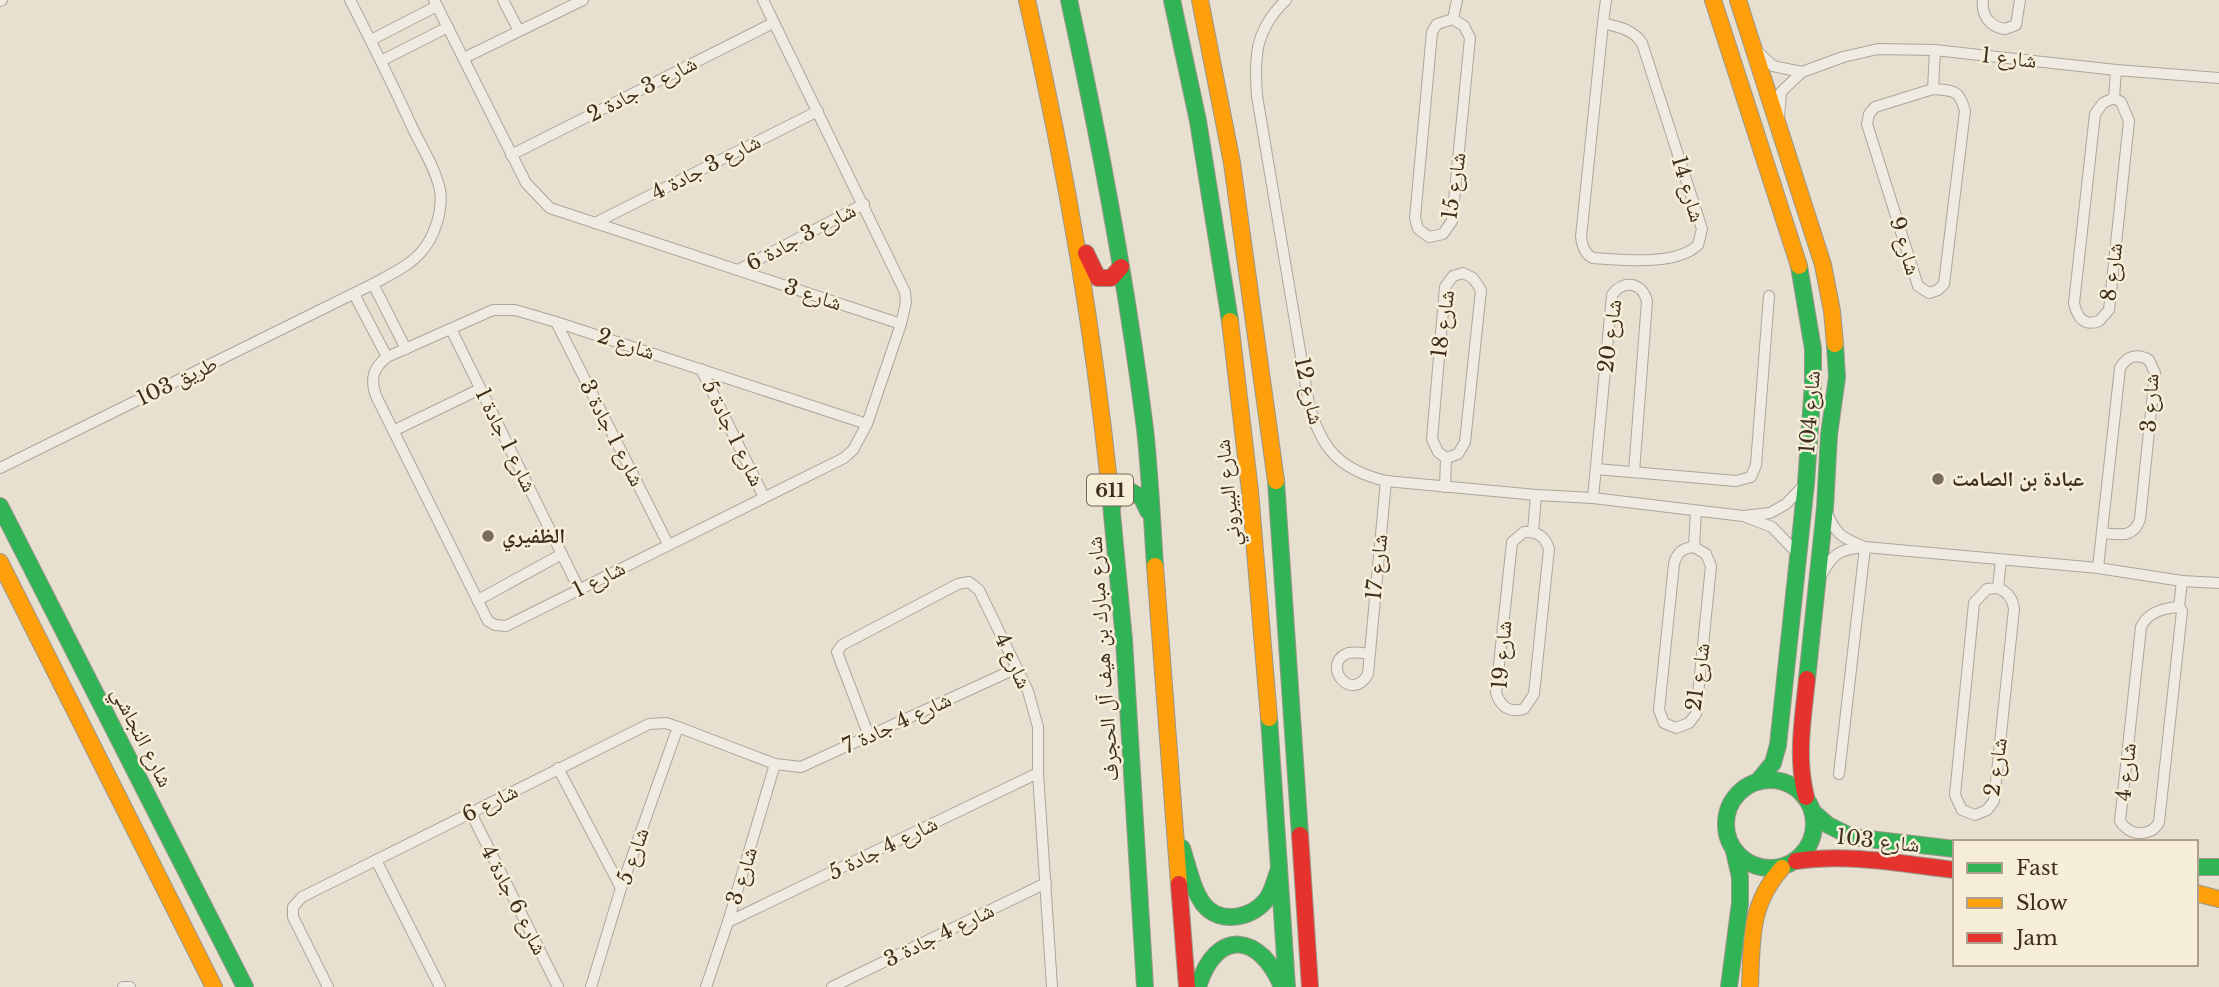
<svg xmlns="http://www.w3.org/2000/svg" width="2219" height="987" viewBox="0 0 2219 987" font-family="'Libre Baskerville','Noto Naskh Arabic',serif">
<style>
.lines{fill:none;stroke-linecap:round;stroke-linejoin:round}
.street-casing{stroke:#ada599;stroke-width:12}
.fast-casing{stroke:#9c958a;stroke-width:18}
.slow-casing{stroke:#9c958a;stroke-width:18}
.jam-casing{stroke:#9c958a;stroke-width:18}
.street{stroke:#efebe3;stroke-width:10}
.fast{stroke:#30b455;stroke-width:16}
.slow{stroke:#ff9f0a;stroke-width:16}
.jam{stroke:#e5322d;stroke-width:16}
.poi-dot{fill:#786c5e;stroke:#f7eed8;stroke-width:2.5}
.labels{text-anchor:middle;stroke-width:5;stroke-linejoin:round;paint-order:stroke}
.shield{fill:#f7eed8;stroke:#756857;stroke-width:2}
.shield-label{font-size:19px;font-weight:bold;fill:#3d2e20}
.street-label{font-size:21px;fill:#3d2e20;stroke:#f7eed8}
.poi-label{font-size:21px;font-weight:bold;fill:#3d2e20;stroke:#f7eed8;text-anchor:start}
</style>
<rect width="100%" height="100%" fill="#e7e0d1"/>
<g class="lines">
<!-- street casing -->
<g class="street-casing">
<g id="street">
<polyline points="434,0 526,183 550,208 901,324"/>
<polyline points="503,0 519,31"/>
<path d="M763,0L905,292L906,302L901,324L867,424L853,450L844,458L506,626L495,625L488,621L376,396C370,379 373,368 387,357L493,310H515L556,322L867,424"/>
<path d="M1286,0C1255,30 1254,56 1257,96L1309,404C1321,449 1340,470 1386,481L1536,495L1593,498L1743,516L1770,513L1786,504L1806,483"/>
<path d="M1983,0C1981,15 1990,27 2005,29L2016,25L2020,0"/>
<polyline points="0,1 2,0"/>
<polygon points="1453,19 1464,26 1470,38 1452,221 1443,234 1429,237 1418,229 1415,218 1432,32 1437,24"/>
<polyline points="1453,19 1457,0"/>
<path d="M1603,23C1619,27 1632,29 1642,43L1702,229L1698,245C1676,266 1621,260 1593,258C1584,254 1582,245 1581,237L1603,23L1606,0"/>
<polyline points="371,40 437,6"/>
<polyline points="1756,50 1773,66 1802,72"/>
<polyline points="464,58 583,0"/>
<polyline points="381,61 448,27"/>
<path d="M1933,89C1954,91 1959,89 1965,111L1944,284L1938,290L1929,293L1918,286L1867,124L1869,114L1875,107Z"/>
<polyline points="1933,89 1935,50"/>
<path d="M2114,98L2121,102L2129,121L2109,310L2099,321C2084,327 2077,317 2074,303L2095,114L2103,103Z"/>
<polyline points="2114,98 2116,70"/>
<polyline points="1779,118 1781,92 1802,72 1843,57 1878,49 1935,50 2116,70 2219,78"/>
<polyline points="511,155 773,23"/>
<polyline points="595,223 818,111"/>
<polyline points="738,270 864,204"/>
<polygon points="1463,273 1473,278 1481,290 1465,442 1458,454 1446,458 1438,452 1432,439 1445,287 1453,276"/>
<polyline points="373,284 406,349"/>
<polyline points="354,294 387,357"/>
<polyline points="556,322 668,544"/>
<polyline points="451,329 579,589"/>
<polyline points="701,369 764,497"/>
<polyline points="393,431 480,389"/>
<path d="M0,468L373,284C389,275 410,266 422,251C435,236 443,210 440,190C436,170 423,149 414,131C394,87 372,43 350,0"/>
<polyline points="1596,469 1736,481 1751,477 1756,465 1769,296"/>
<polyline points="1445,487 1446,458"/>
<path d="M1593,498L1612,295C1623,279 1642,282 1647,301L1634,472"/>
<path d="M1826,510C1835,533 1840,537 1862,546"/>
<polyline points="1746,517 1772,527 1798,554"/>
<path d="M1524,532C1537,531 1545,536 1549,549L1534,694L1524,709C1509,713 1501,707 1496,693L1512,542Z"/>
<polyline points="1533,532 1536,495"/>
<path d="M1694,547L1706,554L1711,566L1696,714L1689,723L1676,728L1664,723L1659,710L1674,564C1677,552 1683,548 1694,547Z"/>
<polyline points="1694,547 1696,511"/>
<path d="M2098,568L2120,368C2127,356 2137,353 2149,360L2155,373L2140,519C2134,538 2120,535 2104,533"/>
<path d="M1820,577C1833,554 1838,549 1865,547L2098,568L2182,581L2219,583"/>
<path d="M1998,588C2008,592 2013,599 2014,609L1994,801L1987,810L1975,815L1962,810L1955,795L1974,603L1987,589Z"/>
<polyline points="1998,588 2001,560"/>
<polyline points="478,600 562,554"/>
<path d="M2179,607C2163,608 2148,612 2141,627L2120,821C2129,836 2151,838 2159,822L2182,611L2179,607L2182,581"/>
<path d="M1369,654C1362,653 1352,651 1346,654C1322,665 1351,704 1368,674L1386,481"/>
<polyline points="869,736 837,652 842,645 958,584 969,582 979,590 1028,691 1038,727 1038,773 1052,987"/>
<polyline points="558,768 621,888"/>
<polyline points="1839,774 1865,547"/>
<polyline points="471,813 558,987"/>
<polyline points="376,860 440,987"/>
<polyline points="728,922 1038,773"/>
<polyline points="123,987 130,987"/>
<polyline points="328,987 293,917 293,907 302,897 649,724 666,723 678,727 775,764 801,767 1017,668"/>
<polyline points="591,987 621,888 678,727"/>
<polyline points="706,987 728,922 775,764"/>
<polyline points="832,987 1046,883"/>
</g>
</g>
<!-- fast casing -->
<g class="fast-casing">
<g id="fast">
<path d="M1069,0C1100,142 1127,284 1145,429C1150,474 1152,520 1155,566"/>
<polyline points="1172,0 1198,121 1230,321"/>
<polyline points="1276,481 1300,835"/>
<polyline points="1109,482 1124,640 1145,987"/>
<polyline points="0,506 245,987"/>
<polyline points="1112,506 1117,497 1130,491 1142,498 1148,511"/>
<polyline points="1807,679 1825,508 1829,435 1837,377 1835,344"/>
<polyline points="1269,718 1287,987"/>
<circle cx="1770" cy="824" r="44"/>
<polyline points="1759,780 1773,763 1778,745 1806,483 1813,383 1813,349 1799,266"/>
<polyline points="1813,812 1828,825 1852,837 1955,849"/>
<path d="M1182,848C1188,866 1192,889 1204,905C1221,925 1252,918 1267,899C1273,890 1276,878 1279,868"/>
<polyline points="2196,867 2219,867"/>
<path d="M1198,987C1216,927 1261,934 1282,987"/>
<polyline points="1729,987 1740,903 1740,877 1734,851"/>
</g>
</g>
<!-- slow casing -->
<g class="slow-casing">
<g id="slow">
<path d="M1027,0C1064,159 1092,320 1109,482"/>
<polyline points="1200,0 1232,163 1276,481"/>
<polyline points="1713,0 1799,266"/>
<polyline points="1738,0 1823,265 1832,311 1835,344"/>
<polyline points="1230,321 1250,491 1269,718"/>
<polyline points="0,562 214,987"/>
<polyline points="1155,566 1179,884"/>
<polyline points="2196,893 2219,899"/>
<path d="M1750,987C1752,940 1749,905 1782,868"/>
</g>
</g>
<!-- jam casing -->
<g class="jam-casing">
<g id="jam">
<polyline points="1086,253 1098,278 1111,278 1121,267"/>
<path d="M1806,797C1796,757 1803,719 1807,679"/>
<polyline points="1300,835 1310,987"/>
<path d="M1796,861C1850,853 1902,864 1955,870"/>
<polyline points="1179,884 1187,987"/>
</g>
</g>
<!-- street -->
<use href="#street" class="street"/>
<!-- fast -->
<use href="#fast" class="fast"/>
<!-- slow -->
<use href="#slow" class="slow"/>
<!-- jam -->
<use href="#jam" class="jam"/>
</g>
<!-- markers -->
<g class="poi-dot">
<circle cx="1938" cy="479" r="7"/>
<circle cx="488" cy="536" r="7"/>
</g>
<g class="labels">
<!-- shield labels -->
<rect class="shield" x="1087" y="474.5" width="46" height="31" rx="5"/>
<g class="shield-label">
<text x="1110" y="497">611</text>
</g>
<!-- street labels -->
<g class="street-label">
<text transform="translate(2009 58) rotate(6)" y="7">شارع 1</text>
<text transform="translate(642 89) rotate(-27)" y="7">شارع 3 جادة 2</text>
<text transform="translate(706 167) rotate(-27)" y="7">شارع 3 جادة 4</text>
<text transform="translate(1454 186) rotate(-82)" y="7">شارع 15</text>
<text transform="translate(1688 189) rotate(73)" y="7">شارع 14</text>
<text transform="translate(801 237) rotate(-28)" y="7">شارع 3 جادة 6</text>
<text transform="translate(1905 246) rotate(73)" y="7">شارع 9</text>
<text transform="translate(2112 272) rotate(-83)" y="7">شارع 8</text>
<text transform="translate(813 295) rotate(18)" y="7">شارع 3</text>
<text transform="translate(1443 324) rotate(-83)" y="7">شارع 18</text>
<text transform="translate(1610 336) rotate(-83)" y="7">شارع 20</text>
<text transform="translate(626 344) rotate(18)" y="7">شارع 2</text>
<text transform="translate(177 381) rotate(-26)" y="7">طريق 103</text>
<text transform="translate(1309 391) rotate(77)" y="7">شارع 12</text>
<text transform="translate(2150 403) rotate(-87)" y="7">شارع 3</text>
<text transform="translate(1810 412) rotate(-86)" y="7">شارع 104</text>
<text transform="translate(612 433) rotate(63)" y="7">شارع 1 جادة 3</text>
<text transform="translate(733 433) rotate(64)" y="7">شارع 1 جادة 5</text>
<text transform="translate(506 440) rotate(64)" y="7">شارع 1 جادة 1</text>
<text transform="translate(1228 493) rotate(-96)" y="7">شارع البيروني</text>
<text transform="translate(1377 567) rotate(-84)" y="7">شارع 17</text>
<text transform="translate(599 579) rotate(-27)" y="7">شارع 1</text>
<text transform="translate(1502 655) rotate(-86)" y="7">شارع 19</text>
<text transform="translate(1103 659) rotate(-94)" y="7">شارع مبارك بن هيف آل الحجرف</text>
<text transform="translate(1013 661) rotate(65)" y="7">شارع 4</text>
<text transform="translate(1698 677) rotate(-82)" y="7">شارع 21</text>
<text transform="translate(897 723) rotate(-25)" y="7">شارع 4 جادة 7</text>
<text transform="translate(142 737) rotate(63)" y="7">شارع النجاشي</text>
<text transform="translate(1996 767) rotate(-82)" y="7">شارع 2</text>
<text transform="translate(2126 772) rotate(-84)" y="7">شارع 4</text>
<text transform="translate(490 803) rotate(-27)" y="7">شارع 6</text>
<text transform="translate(1878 841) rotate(6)" y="7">شارع 103</text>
<text transform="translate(883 848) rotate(-26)" y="7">شارع 4 جادة 5</text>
<text transform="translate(633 856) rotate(-71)" y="7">شارع 5</text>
<text transform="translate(742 876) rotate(-73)" y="7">شارع 3</text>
<text transform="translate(514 900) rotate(63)" y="7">شارع 6 جادة 4</text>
<text transform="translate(939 935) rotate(-26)" y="7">شارع 4 جادة 3</text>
</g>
<!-- poi labels -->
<g class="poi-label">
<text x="1952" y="486">عبادة بن الصامت</text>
<text x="502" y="543">الظفيري</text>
</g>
</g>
<!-- legend -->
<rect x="1953" y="840" width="245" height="126" fill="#f7eed8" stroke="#ada18e" stroke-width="2"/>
<rect x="1967" y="863" width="35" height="10" fill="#30b455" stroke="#ada18e" stroke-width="2"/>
<text x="2016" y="875" font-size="21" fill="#3d2e20">Fast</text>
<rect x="1967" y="898" width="35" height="10" fill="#ff9f0a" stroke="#ada18e" stroke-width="2"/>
<text x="2016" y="910" font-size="21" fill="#3d2e20">Slow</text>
<rect x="1967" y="933" width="35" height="10" fill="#e5322d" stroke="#ada18e" stroke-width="2"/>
<text x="2016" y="945" font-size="21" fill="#3d2e20">Jam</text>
</svg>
